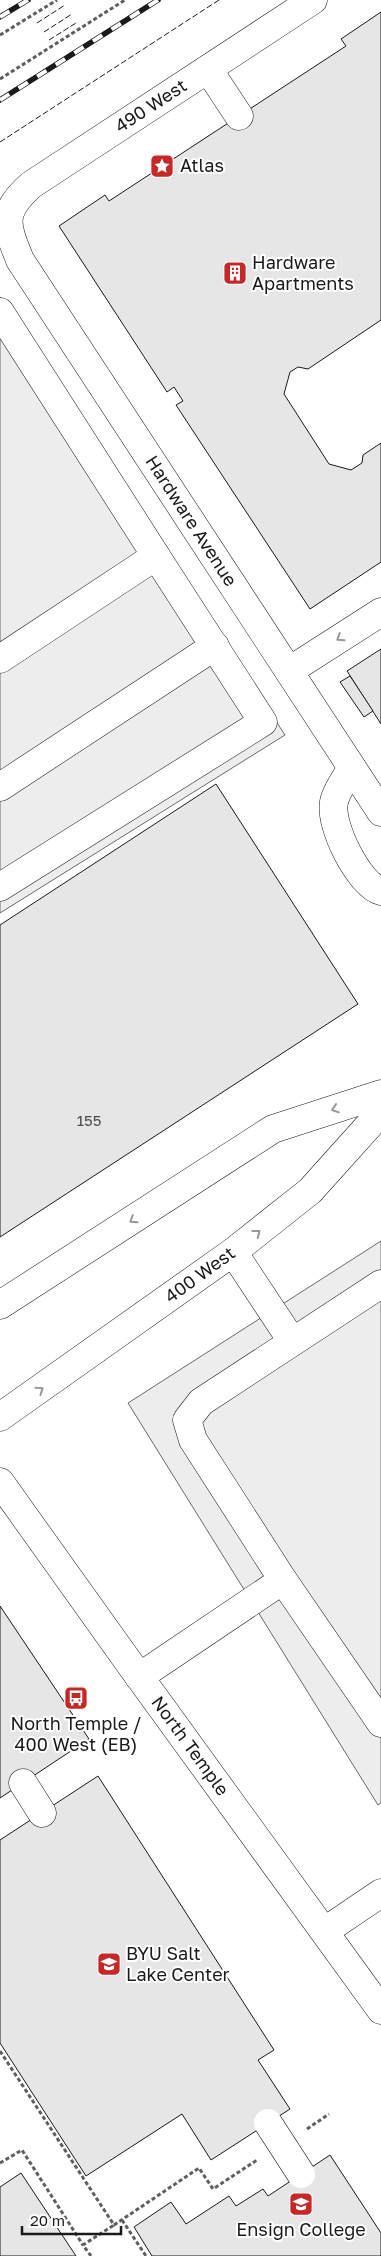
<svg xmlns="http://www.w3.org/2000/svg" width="381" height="2256" viewBox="0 0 381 2256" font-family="'Golos Text',sans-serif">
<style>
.built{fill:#ededed;stroke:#6a6a6a}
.building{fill:#e6e6e6;stroke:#1a1a1a}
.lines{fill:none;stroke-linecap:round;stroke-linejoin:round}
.minor-casing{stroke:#1a1a1a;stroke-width:29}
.major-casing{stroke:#1a1a1a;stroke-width:29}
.path{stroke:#5f5f5f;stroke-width:3;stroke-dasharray:4 2.5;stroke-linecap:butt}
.minor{stroke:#fff;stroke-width:28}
.major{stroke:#fff;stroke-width:28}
.rail-casing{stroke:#1a1a1a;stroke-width:5.5}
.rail{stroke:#fff;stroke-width:4;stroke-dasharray:11;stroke-linecap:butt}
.minor-bridge-casing{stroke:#1a1a1a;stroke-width:29;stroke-linecap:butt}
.minor-bridge{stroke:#fff;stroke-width:28}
.fence{stroke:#1a1a1a;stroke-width:1;stroke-dasharray:6 2.5;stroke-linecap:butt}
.oneway{stroke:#989898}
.labels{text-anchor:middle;stroke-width:4;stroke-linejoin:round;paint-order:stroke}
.number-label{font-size:15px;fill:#4d4d4d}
.street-label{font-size:18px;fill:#1a1a1a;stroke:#fff}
.poi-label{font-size:18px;fill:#1a1a1a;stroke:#fff;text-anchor:start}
</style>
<rect width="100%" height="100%" fill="#fff"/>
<!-- built -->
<g class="built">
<polygon points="0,297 285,735 0,913"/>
<polygon points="381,1241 381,1803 378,1805 128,1403"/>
</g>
<!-- building -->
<g class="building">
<polygon points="381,12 381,320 308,369 298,367 290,372 284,394 329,464 351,470 362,463 363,455 381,443 381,562 310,609 176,405 183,401 174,387 167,392 59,226 105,195 109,201 346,46 341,39"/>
<polygon points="381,649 381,724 347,671"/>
<polygon points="350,676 373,711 364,717 340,682"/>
<polygon points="216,784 358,1004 0,1237 0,925"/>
<polygon points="0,1606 89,1739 0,1798"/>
<polygon points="98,1776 274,2050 258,2060 290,2109 211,2160 182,2114 86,2176 0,2043 0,1840"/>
<polygon points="330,2155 381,2233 381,2256 152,2256 134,2227 171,2202 186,2224 229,2196 236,2206 263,2189 268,2196"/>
<polygon points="21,2173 76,2256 0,2256 0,2187"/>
</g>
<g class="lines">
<!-- minor casing -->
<g class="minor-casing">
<g id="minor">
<path d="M313,0L31,185C0,213 6,225 20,260L381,812"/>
<polyline points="208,69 239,116"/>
<polyline points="0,312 156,556 0,659"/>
<polyline points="289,671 381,612"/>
<path d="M352,768C346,778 336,791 334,802C329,825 359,885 381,891"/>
<polyline points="0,787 215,646"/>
<polyline points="0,887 263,722 156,556"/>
<polyline points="233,1252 292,1341"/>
<polyline points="381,1284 201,1402 187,1420 193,1440 283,1580 381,1723"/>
<polyline points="0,1305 273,1129 381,1094"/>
<polyline points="0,1417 233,1252 310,1191 381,1112"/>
<polyline points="139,1677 283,1580"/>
<polyline points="23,1783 42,1813"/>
<polyline points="325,1931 381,1893"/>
</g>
</g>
<!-- major casing -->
<g class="major-casing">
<polyline id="major" points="0,1482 130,1664 381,2010"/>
</g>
<!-- path -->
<g class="path">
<polyline points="0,35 57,0"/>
<polyline points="0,79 125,0"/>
<polyline points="0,2051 114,2225 199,2168 213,2189 257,2160"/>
<polyline points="307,2129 329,2114"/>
<polyline points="0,2163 22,2150 83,2245"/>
<polyline points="122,2220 146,2256"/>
<polyline points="91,2256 83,2245 114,2225"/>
</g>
<!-- minor -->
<use href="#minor" class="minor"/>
<!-- major -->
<use href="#major" class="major"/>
<!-- rail casing -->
<g class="rail-casing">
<g id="rail">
<polyline points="0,17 28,0"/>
<polyline points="0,100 158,0"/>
</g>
</g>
<!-- rail -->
<use href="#rail" class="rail"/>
<!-- minor-bridge casing -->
<g class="minor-bridge-casing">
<polyline id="minor-bridge" points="268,2123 301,2174"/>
</g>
<!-- minor-bridge -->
<use href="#minor-bridge" class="minor-bridge"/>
<!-- fence -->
<g class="fence">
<polyline points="37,23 65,5"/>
<polyline points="44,32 72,14"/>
<polyline points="49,40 76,23"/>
<polyline points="0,142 219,0"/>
</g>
</g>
<!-- one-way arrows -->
<defs><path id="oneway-chevron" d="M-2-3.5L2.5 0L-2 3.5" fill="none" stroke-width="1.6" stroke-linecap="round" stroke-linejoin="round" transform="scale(1.25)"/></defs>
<g class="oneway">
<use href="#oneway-chevron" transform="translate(340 638) rotate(147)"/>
<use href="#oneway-chevron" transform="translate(335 1109) rotate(162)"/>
<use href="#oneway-chevron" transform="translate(133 1220) rotate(147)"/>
<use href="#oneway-chevron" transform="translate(257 1233) rotate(-38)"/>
<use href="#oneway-chevron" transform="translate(40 1390) rotate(-35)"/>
</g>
<!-- icons -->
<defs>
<g id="sight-square" transform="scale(1.25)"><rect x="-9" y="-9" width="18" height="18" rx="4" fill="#c62828" stroke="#fff"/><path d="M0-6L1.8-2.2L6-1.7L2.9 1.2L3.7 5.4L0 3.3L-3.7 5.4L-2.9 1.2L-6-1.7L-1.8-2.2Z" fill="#fff"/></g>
<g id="building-square" transform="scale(1.25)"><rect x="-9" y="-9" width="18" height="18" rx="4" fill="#c62828" stroke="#fff"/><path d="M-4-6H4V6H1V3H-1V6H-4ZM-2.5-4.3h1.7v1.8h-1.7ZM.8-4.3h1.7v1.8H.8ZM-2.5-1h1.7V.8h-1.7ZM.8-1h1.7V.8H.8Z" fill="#fff"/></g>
<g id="bus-square" transform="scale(1.25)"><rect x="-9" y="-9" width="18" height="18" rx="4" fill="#c62828" stroke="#fff"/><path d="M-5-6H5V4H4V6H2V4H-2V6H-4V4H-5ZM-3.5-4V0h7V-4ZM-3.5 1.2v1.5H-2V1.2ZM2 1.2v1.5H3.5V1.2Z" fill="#fff"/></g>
<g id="university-square" transform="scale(1.25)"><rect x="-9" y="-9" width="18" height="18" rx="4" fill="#c62828" stroke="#fff"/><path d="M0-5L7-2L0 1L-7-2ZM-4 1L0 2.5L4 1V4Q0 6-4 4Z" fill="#fff"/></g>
</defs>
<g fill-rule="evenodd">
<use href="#sight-square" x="162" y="166"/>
<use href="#building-square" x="235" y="273"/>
<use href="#bus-square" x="76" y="1698"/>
<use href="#university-square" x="109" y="1964"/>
<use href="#university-square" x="301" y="2204"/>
</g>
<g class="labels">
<!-- number labels -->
<g class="number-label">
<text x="89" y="1126">155</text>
</g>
<!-- street labels -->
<g class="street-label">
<text transform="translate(151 106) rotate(-33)" y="6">490 West</text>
<text transform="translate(191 521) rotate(57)" y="6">Hardware Avenue</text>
<text transform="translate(200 1275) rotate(-36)" y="6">400 West</text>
<text transform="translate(190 1746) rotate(54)" y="6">North Temple</text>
</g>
<!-- poi labels -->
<g class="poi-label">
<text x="180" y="172">Atlas</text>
<text x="252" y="269">Hardware<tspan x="252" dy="21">Apartments</tspan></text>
<text x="76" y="1730" text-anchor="middle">North Temple /<tspan x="76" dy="21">400 West (EB)</tspan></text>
<text x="126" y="1960">BYU Salt<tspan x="126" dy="21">Lake Center</tspan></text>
<text x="301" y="2236" text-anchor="middle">Ensign College</text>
</g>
</g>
<!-- scale -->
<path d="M22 2226v8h99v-8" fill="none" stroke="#1a1a1a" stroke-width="2.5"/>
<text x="30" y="2226" font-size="15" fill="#1a1a1a" stroke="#ffffff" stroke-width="4" paint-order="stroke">20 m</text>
</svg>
